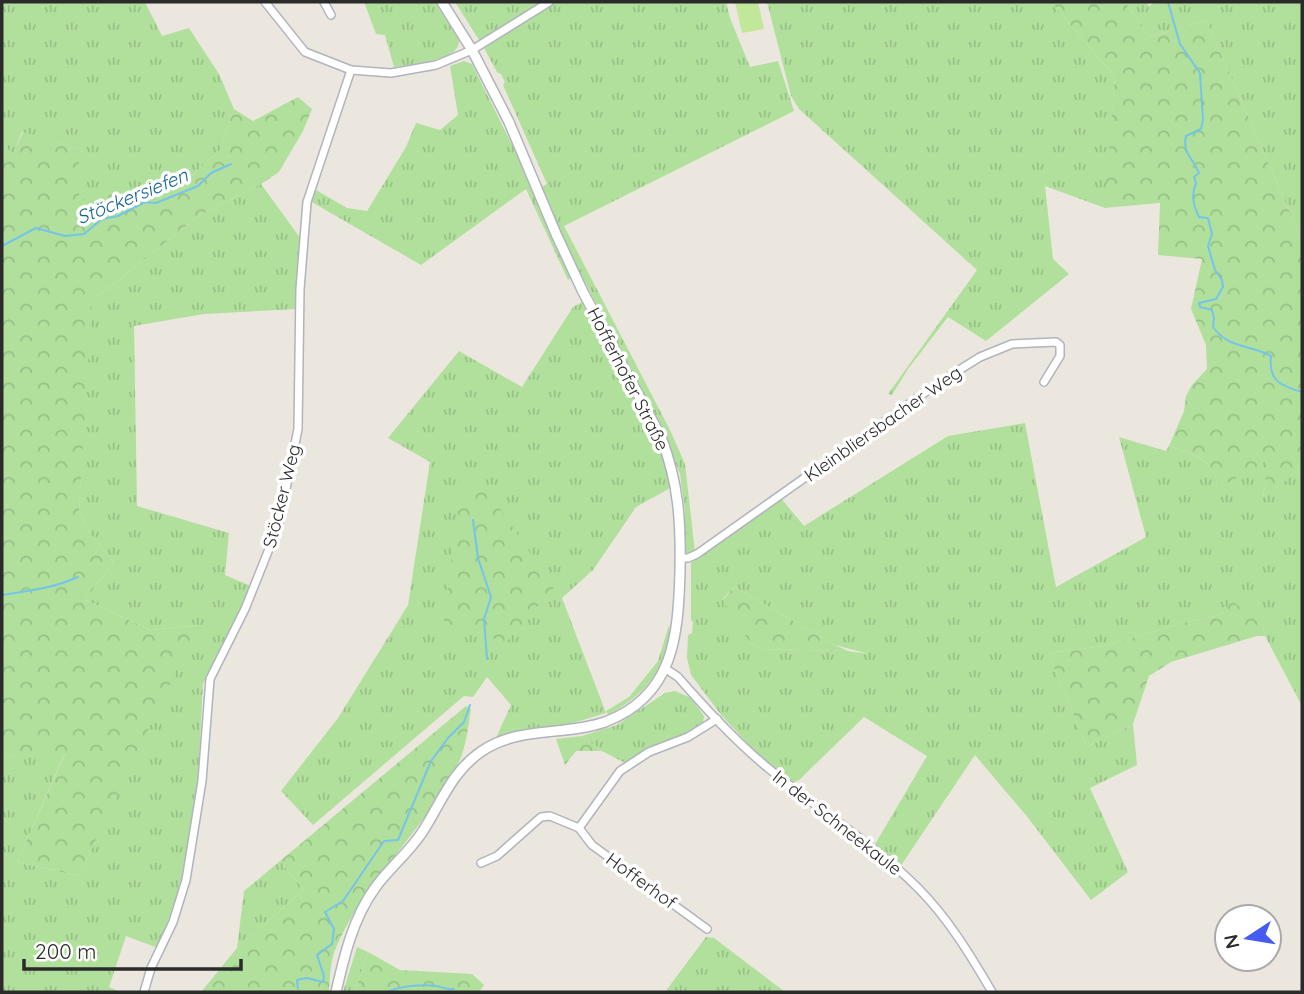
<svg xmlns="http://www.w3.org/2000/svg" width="1304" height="994" viewBox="0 0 1304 994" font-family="Quicksand,sans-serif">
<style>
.grass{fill:url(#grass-tufts);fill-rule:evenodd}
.forest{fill:url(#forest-crowns)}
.pitch{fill:#c1e799}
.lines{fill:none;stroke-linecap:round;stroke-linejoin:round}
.stream{stroke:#75c4e9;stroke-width:2}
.minor-casing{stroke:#b1b3be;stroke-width:10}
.tertiary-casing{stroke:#b1b3be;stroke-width:12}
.minor{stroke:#fff;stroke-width:7}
.tertiary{stroke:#fff;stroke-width:9}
.labels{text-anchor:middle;stroke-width:7;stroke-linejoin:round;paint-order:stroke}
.street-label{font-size:18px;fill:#2b2b2b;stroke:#fff}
.water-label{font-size:19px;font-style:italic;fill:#136296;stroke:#fff}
</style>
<defs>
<pattern id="grass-tufts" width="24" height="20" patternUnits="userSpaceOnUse" patternTransform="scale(1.75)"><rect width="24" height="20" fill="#b0e09c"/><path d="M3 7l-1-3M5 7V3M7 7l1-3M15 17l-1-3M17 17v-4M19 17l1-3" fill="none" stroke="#98c087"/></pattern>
<pattern id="forest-crowns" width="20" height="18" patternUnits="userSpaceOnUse" patternTransform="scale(1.75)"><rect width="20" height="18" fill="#b0e09c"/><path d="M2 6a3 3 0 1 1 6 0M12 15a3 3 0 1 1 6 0" fill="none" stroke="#98c087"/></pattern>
</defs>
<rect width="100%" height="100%" fill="#ece7de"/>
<!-- grass -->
<g class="grass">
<polygon points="2,2 145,2 162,36 189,28 219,74 234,109 220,150 186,181 78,201 79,149 22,132 13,155 2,143"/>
<path d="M364,2H435L459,40C461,61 411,64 394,67L385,35L376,34Z"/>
<polygon points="455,2 545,2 490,36 479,40"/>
<polygon points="553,2 726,2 730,18 750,67 778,61 794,111 564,226 670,430 685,464 695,552 685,554 685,511 680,474 664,434 573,259 541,187 547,184 503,85 505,82 501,74 497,72 484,48"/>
<polygon points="767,2 1051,2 1115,77 1105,208 1045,186 1053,259 1069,274 986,341 948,317 908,369 892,395 888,394 977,270 799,109 791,96"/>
<polygon points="1125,2 1146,2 1149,6 1155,2 1302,2 1302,240 1206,20 1150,37"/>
<polygon points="464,61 472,64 532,185 572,277 568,280 526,189 421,265 310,201 316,190 347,208 367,211 406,147 416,123 440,130 458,115 450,66"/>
<polygon points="261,184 301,239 297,309 204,314 134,326 137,506 229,533 225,575 253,587 203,684 198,780 192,830 177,897 158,948 126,936 109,987 120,992 2,992 2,757 65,753 17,862 79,876 197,625 151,630 85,600 114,562 89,532 79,510 86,382 2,291 91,310 92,301 200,215"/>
<polygon points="582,302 661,449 672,487 636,507 593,570 562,598 606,713 566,725 519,730 495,740 511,705 487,677 473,697 464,696 313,825 281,791 338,718 408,605 430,462 388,438 459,351 522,387 573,307"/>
<path d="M1025,423L1056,587L1146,537L1119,437L1166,451L1169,446C1191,453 1218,461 1217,488L1269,459L1263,497L1298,471L1302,483V706L1265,636L1263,627L1223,612L1216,616L1182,623L1104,646L1048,653L1087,747L1133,724L1137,765L1090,788L1128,872L1091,900L1029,819L975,755L900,867L874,846L927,756L864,717L799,780L793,783L769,766L722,716L691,675L687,658L688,635L692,633L693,622L691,620V563L780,497L804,526L948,436ZM734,587L835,645L869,654L848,651L763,649L750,643L723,599Z"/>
<path d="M669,625C671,634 669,643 666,652C653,684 639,697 608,715L606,711L629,697L658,661Z"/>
<path d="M675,691L691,698L704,716L703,724C678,739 649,746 625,763L602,751L582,736L617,725L665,693Z"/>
<polygon points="280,861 304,890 237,948 244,891"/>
<polygon points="706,937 714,938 785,992 665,992"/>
<polygon points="357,947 368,952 355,992 343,992"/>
</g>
<!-- forest -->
<g class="forest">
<path d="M1051,2H1125L1150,37L1206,20L1302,240V483L1298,471L1263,498L1268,460L1217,489C1218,461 1192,453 1169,446L1184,411L1186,396L1192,385L1207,369L1206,345L1191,309L1202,259L1158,255L1160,203L1104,208L1115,77Z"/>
<polygon points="298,97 312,109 303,131 279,172 261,184 200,215 92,301 79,510 89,532 114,562 85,600 151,630 198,625 79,876 17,862 65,754 2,757 2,143 13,154 23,132 79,149 79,200 186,181 220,150 234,109 253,121"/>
<polygon points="460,480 488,491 554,588 506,642 444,625"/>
<polygon points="734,587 835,645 848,651 763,649 750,643 723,600"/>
<polygon points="1231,600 1263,627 1265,636 1257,636 1171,662 1149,676 1133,724 1087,747 1048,653 1104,646 1182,623 1216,616 1224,612"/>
<path d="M466,706L471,709C468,728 466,749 457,766C423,832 364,881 335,950C330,962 330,979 329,992H201L237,948L304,890L280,861Z"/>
<polygon points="582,736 602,751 576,751 565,765 556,739"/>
<polygon points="368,952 400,970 472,974 484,985 479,992 355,992"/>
</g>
<!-- pitch -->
<polygon class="pitch" points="735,2 758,2 764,29 742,33"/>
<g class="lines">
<!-- stream -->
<g class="stream">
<path d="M1168,2L1180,44L1200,73L1203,120L1201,129L1186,136C1182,153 1193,158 1199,173L1194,177L1196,183C1191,195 1193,205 1199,217L1208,218L1212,234L1208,246L1215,270L1222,280L1223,287L1216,299L1199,303L1200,307L1212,310L1214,318L1213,327C1229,349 1248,344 1271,356C1268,381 1281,386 1302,392"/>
<polyline points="2,246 36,228 65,236 84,234 102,219 118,216 145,202 156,203 198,186 211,173 231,164"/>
<polyline points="473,520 478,558 491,597 484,619 487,659"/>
<path d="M2,595C28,591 54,588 78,577"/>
<polyline points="298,989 297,980 307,978 323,982 324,976 317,955 332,944 334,929 325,912 343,901 384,841 398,840 431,761 448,738 464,722 470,705"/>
<path d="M388,992C399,986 424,984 436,986C443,987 446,990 454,989"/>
</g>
<!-- minor casing -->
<g class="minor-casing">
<g id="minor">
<polyline points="265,2 305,52 351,70 391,73 436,65 472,50 549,2"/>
<polyline points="324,2 331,15"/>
<polyline points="680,558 688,558 697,554 940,382 980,357 1012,344 1056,342 1060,345 1060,356 1044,382"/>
<path d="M666,669L678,677C706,709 735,741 768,768C817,809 873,843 918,888C948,918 971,956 992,992"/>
<polyline points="579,828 592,845 707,929"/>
<polyline points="481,863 497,856 541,817 550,816 579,828 620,771 649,752 688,737 717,719"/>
<polyline points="144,992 151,968 173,922 186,880 202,781 210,679 245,609 279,524 298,429 300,289 307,202 351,70"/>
</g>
</g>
<!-- tertiary casing -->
<g class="tertiary-casing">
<path id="tertiary" d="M336,992C344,957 353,918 375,888C389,868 409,853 423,831C441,803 452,771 482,751C519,726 565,736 605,722C674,696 678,636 680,572C681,522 679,484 661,437L583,292L556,234L509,122L472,50L442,2"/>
</g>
<!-- minor -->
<use href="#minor" class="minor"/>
<!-- tertiary -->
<use href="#tertiary" class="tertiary"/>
</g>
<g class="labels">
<!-- street labels -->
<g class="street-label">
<text transform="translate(628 379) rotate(63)" y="6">Hofferhofer Straße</text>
<text transform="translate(883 424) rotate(-35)" y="6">Kleinbliersbacher Weg</text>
<text transform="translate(282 496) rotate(-76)" y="6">Stöcker Weg</text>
<text transform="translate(837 823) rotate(38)" y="6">In der Schneekaule</text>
<text transform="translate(641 881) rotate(36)" y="6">Hofferhof</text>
</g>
<!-- water labels -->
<g class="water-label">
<text transform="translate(132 196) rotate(-22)" y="7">Stöckersiefen</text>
</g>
</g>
<!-- border -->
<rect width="1304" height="994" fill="none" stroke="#2b2b2b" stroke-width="7"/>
<!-- north arrow -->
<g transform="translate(1248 938) rotate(258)"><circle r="33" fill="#ffffff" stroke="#aaaaaa" stroke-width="2"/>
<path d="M0-5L12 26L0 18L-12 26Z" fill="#455bf2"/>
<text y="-10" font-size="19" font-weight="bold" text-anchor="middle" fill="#2b2b2b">N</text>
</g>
<!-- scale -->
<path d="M24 959v10h217v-10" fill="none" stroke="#2b2b2b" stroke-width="3.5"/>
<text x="35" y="959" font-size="21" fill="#2b2b2b" stroke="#ffffff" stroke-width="5" paint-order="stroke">200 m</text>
</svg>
